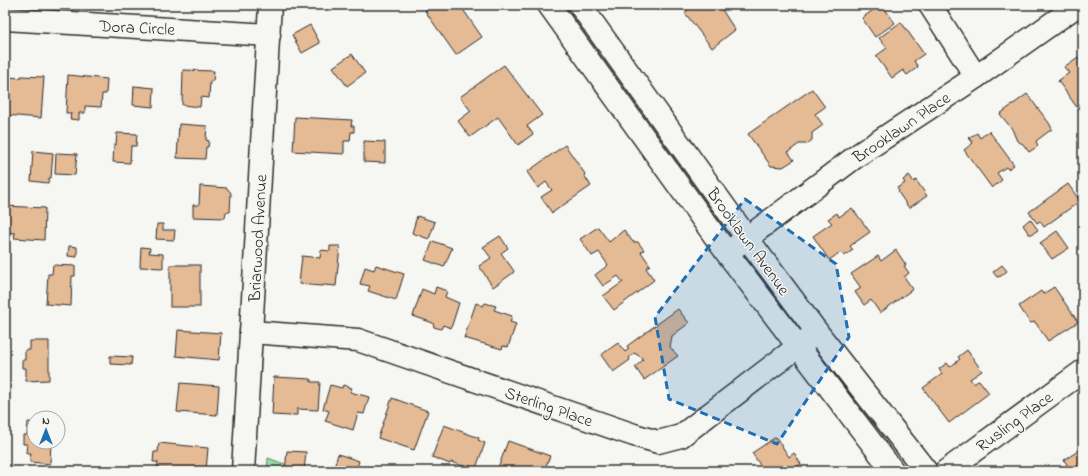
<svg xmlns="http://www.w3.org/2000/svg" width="1088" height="476" viewBox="0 0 1088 476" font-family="'Indie Flower',sans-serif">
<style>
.green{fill:#98dba7;stroke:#628369}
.building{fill:#e5bb95;stroke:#2b2b2b}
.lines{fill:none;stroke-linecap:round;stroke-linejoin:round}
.minor-casing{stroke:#2b2b2b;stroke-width:25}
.major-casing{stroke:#2b2b2b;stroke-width:25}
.minor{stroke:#f6f6f2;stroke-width:22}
.major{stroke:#f6f6f2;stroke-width:22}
.marked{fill:#1f6fb2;fill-opacity:0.2;stroke:#1f6fb2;stroke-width:3;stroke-dasharray:8 5;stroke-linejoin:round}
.labels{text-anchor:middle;stroke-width:3;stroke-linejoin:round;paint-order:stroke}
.street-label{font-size:17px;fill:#2b2b2b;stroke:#f6f6f2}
</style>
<rect width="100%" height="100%" fill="#f6f6f2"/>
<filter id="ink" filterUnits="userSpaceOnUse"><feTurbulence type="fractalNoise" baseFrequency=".025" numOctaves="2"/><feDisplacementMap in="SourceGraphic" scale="8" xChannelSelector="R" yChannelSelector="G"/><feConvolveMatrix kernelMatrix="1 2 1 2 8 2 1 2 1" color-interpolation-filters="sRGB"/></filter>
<g filter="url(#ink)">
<!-- green -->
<polygon class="green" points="268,458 304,471 267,471"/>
<!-- building -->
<g class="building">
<polygon points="422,5 460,5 482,37 456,55 425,11 427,11"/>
<polygon points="684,5 719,5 735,30 712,48 685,13 688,10"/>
<polygon points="880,5 882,5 895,23 875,37 862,18"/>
<polygon points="901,22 924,54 914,61 918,67 907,75 903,70 892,78 876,56 887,48 879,38"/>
<polygon points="310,25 320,43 302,53 292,35"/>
<polygon points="352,54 365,73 347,86 333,67"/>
<polygon points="1078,57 1082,63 1083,62 1083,111 1081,113 1058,81 1069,73 1064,67"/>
<polygon points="504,65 542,115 527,126 533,134 518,145 498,117 470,137 458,121 471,111 460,97"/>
<polygon points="183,70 214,71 213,81 210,81 209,98 201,97 200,107 182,105"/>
<polygon points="68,75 107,79 106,94 102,94 101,107 85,106 85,113 79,113 79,120 70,119 71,113 66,113"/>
<polygon points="21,76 44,77 41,118 5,115 8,77 21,78"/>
<polygon points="134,86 154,88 153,107 133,105"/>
<polygon points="812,89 825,107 815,114 823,125 812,133 812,140 807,144 799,144 788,152 794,160 783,167 771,166 748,134"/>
<polygon points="1027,94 1049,123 1052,129 1036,141 1038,146 1029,152 1023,144 1017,141 1012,129 1000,114"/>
<polygon points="295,117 352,120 351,126 354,126 354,132 351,132 350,141 344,141 344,154 293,151"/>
<polygon points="179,124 207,126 206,140 209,141 208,147 206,147 205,159 177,158"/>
<polygon points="989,131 1014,165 1008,169 1006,167 997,173 1002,180 992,188 964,150 973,143 969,138 977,133 980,138"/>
<polygon points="117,133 137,134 136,146 131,146 130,163 113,162 114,145 116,145"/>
<polygon points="364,141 385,142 385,163 364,162"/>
<polygon points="565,145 585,174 584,175 591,186 552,213 541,197 552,190 546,182 538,188 527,172"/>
<polygon points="33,151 53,153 51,178 49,178 48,183 31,181"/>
<polygon points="56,153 77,154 75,175 55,174"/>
<polygon points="909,175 914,182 916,180 927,196 909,208 898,192 899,191 897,188 905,183 903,180"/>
<polygon points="1068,184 1080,201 1044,227 1040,221 1037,223 1029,212"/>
<polygon points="200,186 227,188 231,193 230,212 226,212 225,218 193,217 193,205 199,205"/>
<polygon points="5,206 45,208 44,240 14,238 15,233 5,232"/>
<polygon points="852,208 870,232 850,246 853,250 844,256 841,252 829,260 813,236 832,223 828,219 837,213 839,217"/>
<polygon points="417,216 435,222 429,239 412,233"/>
<polygon points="1030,219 1038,230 1032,234 1029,234 1023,225"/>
<polygon points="157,224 163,224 163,230 175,230 174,240 156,239"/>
<polygon points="598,227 609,242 624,230 633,242 638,242 644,250 641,252 650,265 646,268 654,280 614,310 603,296 623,282 618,276 603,286 595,275 608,265 599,252 592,256 580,239"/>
<polygon points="1057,231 1069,248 1052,259 1040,243"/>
<polygon points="500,236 508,248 501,253 514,271 513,273 493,287 479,266 491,258 483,247"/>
<polygon points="433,241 452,248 444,267 425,260"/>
<polygon points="69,246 77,247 77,257 68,256"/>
<polygon points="330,246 340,246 336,286 324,285 321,286 299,284 302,256 320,258 321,250 330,251"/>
<polygon points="141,247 150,248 149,253 163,254 163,268 140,267"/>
<polygon points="896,250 906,265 904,266 909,273 904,277 913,289 880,313 871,300 864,305 855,292 861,288 851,274 878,256 881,261"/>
<polygon points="53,265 75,266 75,276 72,276 71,306 46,304 48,274 52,274"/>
<rect x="170" y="265" width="30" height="42"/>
<polygon points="376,265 404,274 396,300 368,291 370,286 360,284 365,267 374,270"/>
<polygon points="1002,265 1007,271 1001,276 997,277 993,272"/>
<polygon points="436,287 447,291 445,297 459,303 451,328 443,325 441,329 434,327 433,323 413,316 422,289 434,294"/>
<polygon points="1054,287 1078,322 1048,341 1035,322 1030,323 1019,306 1041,291 1043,294"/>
<polygon points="476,303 483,306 485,303 496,306 494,310 512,316 510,322 516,324 508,347 503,346 502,349 464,338"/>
<polygon points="678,309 689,323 672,336 670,347 678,356 644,380 635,367 643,360 641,357 634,353 629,358 630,360 613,372 601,355 618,343 625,352 629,349 627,346"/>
<polygon points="178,330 221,333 219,360 176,356"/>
<polygon points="30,341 49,341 49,380 26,381 26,368 22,368 22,360 25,360 25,350 30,350"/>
<polygon points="967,350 982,371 970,379 974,384 979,380 989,393 949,423 923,388 942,374 939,369 947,363 950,367 960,359 958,357"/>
<polygon points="110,356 132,357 131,365 110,364"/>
<polygon points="274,377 311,379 311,382 320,382 318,410 297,409 297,415 292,415 291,416 272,415"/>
<polygon points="180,383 219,386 217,415 177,412"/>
<polygon points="330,385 342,388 343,385 352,388 350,392 369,397 364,414 358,413 353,430 325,421 329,411 323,409"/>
<polygon points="392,398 428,411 414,450 378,438"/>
<polygon points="28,422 34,423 34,442 51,442 50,464 30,462 31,453 26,453 27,444 23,444 23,435 27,435"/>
<polygon points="444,425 479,438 478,440 485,443 476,468 469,466 469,468 451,462 450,464 432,457"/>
<polygon points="776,437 789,457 794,453 801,464 798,466 802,471 764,471 752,453"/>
<polygon points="508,441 550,456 544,471 497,471"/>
<polygon points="159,443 208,448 206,471 184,471 157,468 158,462 153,462 154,452 158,452"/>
<polygon points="1083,448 1083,471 1071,471 1064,460"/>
<polygon points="287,451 306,452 304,471 285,471"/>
<polygon points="338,454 359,461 356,471 333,471"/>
<polygon points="363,466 377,471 361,471"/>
</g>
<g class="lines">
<!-- minor casing -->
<g class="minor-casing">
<g id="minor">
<polyline points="930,5 976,77"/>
<polyline points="5,19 269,35"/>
<polyline points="727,253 858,155 976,77 1078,5"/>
<polyline points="251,332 358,340 634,435 658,442 681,436 817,332"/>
<polyline points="946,471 1083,371"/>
</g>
</g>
<!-- major casing -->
<g class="major-casing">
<g id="major">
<polyline points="549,5 727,253 893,471"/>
<polyline points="580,5 747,238 817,332 926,471"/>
<polyline points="243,471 270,5"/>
</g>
</g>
<!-- minor -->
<use href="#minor" class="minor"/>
<!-- major -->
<use href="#major" class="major"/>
</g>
</g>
<!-- marked area -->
<path class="marked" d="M745,199L836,264L849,337L777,444L669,399L655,317Z"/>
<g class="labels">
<!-- street labels -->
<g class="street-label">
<text transform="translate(137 27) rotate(3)" y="6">Dora Circle</text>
<text transform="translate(901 127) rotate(-34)" y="6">Brooklawn Place</text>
<text transform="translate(257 238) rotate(-87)" y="6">Briarwood Avenue</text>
<text transform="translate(749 241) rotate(54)" y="6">Brooklawn Avenue</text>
<text transform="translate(549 406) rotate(19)" y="6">Sterling Place</text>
<text transform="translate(1014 421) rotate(-36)" y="6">Rusling Place</text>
</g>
</g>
<!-- margin -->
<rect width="1088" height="476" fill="none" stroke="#f6f6f2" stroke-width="20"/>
<rect x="10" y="10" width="1068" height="456" fill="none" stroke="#2b2b2b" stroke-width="1.5" filter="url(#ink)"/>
<!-- north arrow -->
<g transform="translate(46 430)"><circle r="19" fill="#f6f6f2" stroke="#a5a5a2"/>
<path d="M0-3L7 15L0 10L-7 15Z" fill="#1f6fb2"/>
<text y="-6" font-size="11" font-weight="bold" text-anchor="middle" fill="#2b2b2b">N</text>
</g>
</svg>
